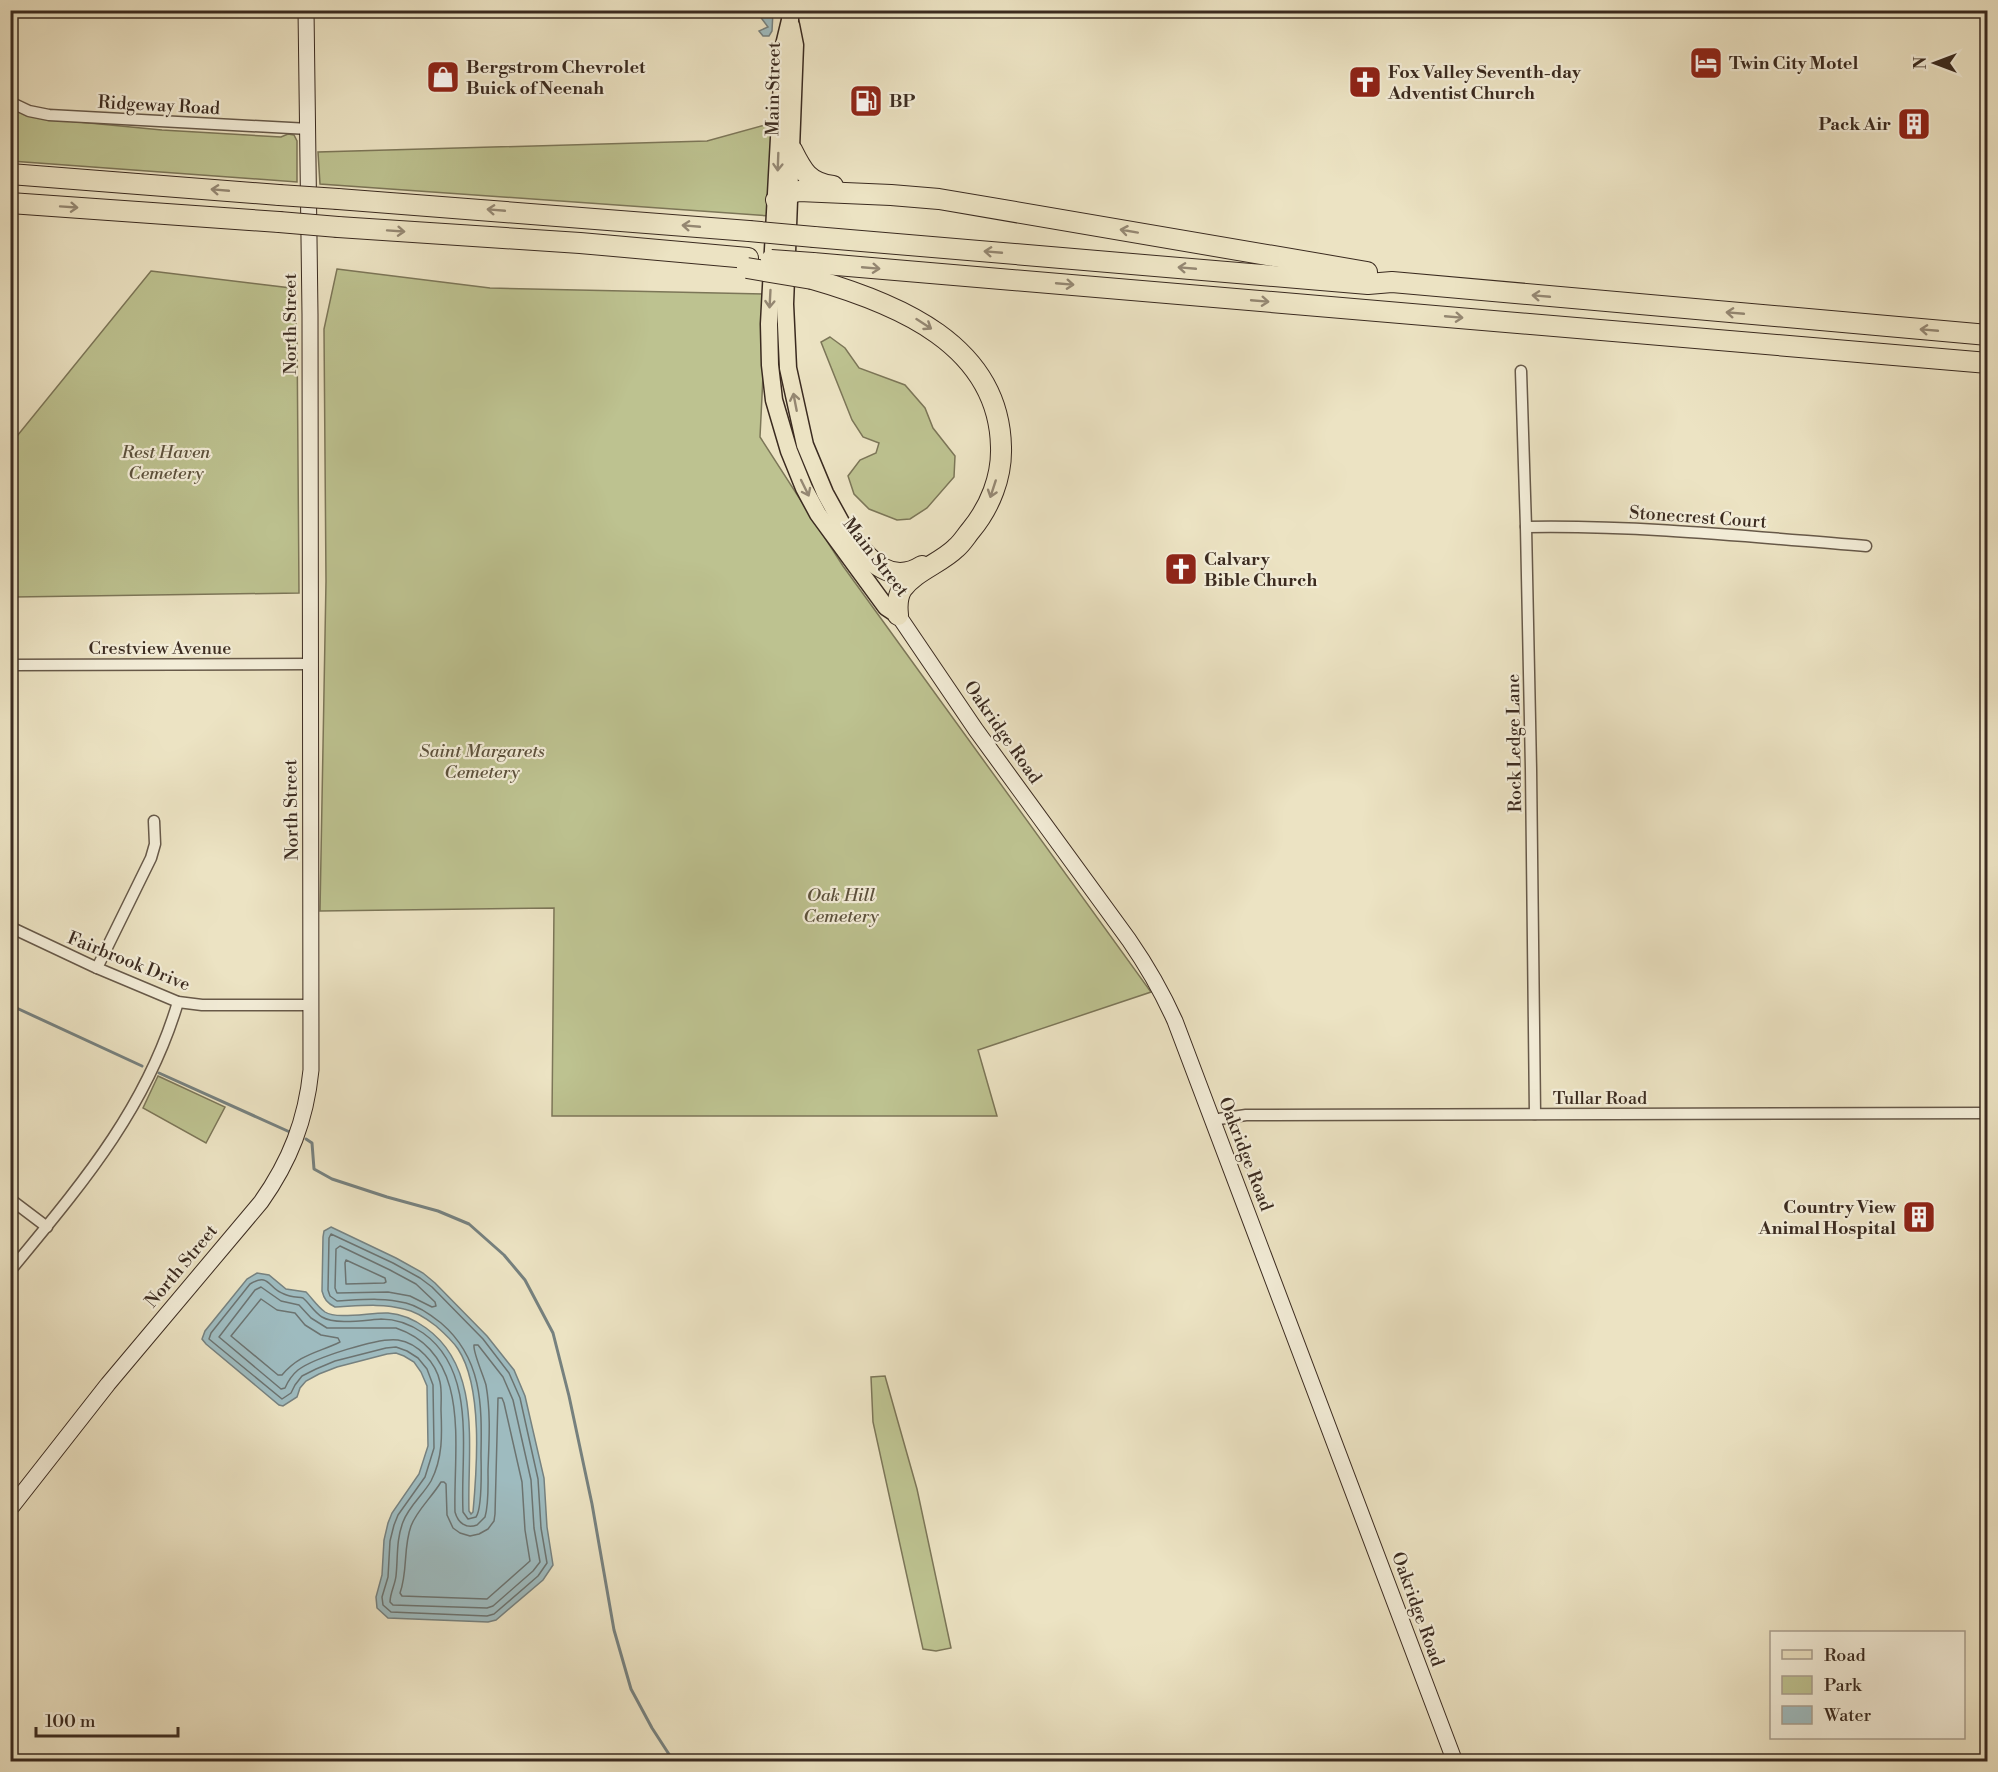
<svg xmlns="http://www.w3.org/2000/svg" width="1998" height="1772" viewBox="0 0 1998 1772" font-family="'Libre Bodoni',serif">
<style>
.green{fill:#bdc290;stroke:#7c7658;stroke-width:1.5}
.water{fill:#9ebbbf;stroke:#76817f;stroke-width:1.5}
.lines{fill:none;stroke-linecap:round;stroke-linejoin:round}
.shore{stroke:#6c7370;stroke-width:1.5}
.stream{stroke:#76817f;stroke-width:3}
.street-casing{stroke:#675949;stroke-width:13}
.secondary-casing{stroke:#3b2b20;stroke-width:17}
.primary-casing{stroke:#3b2b20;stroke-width:19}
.highway-casing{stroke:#3b2b20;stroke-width:22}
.street{stroke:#f3edd8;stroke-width:10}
.secondary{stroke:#f3edd8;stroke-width:15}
.primary{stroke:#ece3c3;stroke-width:16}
.highway{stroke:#ece3c3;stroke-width:20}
.highway-bridge-casing{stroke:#3b2b20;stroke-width:22;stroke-linecap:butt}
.highway-bridge{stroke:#ece3c3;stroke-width:20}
.oneway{stroke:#948772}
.labels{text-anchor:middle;stroke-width:4.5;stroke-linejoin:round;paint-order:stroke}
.poi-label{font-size:18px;font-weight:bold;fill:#3b2b20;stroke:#f3edd8;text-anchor:start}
.street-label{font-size:18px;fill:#3b2b20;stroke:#f3edd8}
.park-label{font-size:18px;font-style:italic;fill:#5c513c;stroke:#f3edd8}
</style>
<rect width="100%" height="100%" fill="#ece3c3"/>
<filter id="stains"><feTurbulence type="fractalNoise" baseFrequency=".00333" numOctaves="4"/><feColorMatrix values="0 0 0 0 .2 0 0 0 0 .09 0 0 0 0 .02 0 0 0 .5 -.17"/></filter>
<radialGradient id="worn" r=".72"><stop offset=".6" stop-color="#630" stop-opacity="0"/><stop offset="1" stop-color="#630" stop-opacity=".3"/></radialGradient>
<!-- green -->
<g class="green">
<polygon points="10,105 58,120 162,130 281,137 288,134 294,135 297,141 297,182 11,161"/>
<polygon points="774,124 770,216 320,184 318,152 707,141 765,125"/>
<polygon points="337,269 490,288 767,294 760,437 843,566 1151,992 978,1050 997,1116 552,1116 554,908 320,911 326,581 324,329"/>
<polygon points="151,271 291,288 297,329 299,593 14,597 13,441"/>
<polygon points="830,337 845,348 859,368 905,385 925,408 933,428 955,456 954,477 927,508 910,519 897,520 869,509 854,494 848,476 860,460 876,453 879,443 863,437 852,420 821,342"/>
<polygon points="158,1076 225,1107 206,1143 143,1108"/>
<polygon points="885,1376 917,1489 951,1648 936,1651 923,1649 873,1422 871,1377"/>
</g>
<!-- water -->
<g class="water">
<polygon points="756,11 773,11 772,31 769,36 763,36 759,31 768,27"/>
<path d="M331,1227L396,1258L423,1273L435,1283L487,1336L514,1370L525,1396L544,1478L547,1527L553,1565L543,1580L496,1620L488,1622L388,1618L377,1608L376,1597L382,1575L384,1540L388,1523L392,1513L419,1474L428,1446L427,1386L421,1372L414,1362L404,1356L396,1353L387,1354L337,1367L319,1374L306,1381L300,1388L297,1397L283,1406L279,1405L206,1344L202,1339L205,1331L247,1279L257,1273L269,1275L286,1289L306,1292C312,1298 317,1306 325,1312C337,1320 372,1312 388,1313C402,1314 415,1320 426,1328C483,1369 467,1450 469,1511L471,1514L473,1512C477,1468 483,1387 458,1349C452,1340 444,1333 436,1326C427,1319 415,1311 404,1309C382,1303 358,1306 335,1307C327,1303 324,1299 322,1291L323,1237L324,1231Z"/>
</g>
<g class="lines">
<!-- shore -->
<g class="shore">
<path d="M331,1234L393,1263L420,1278L432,1287L483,1339L509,1373L520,1398L538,1479L541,1528L547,1563L538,1576L494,1614L487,1616L391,1612L383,1605L382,1597L388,1577L390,1541L394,1525L398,1515L425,1477L434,1448L433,1385L427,1369L418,1358L407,1351L396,1347L386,1348L335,1361L316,1369L302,1376L295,1385L291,1393L282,1399L209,1339L211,1333L250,1284C270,1272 268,1289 284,1294C290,1297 297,1297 303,1298C310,1304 314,1312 322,1317C335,1325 365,1320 381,1319C397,1319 410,1324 423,1333C478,1372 460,1454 463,1512L468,1519L476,1517C483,1507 481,1467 481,1454C482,1404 482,1358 441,1323C431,1315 418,1306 406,1303C383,1297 359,1300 337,1301L330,1296L328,1290L329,1238Z"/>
<polygon points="340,1246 390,1270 416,1284 435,1302 436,1306 432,1307 410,1296 388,1292 337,1293 335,1288 336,1249"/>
<polygon points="346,1260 385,1278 386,1282 384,1283 346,1284 345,1263"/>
<path d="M261,1287L281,1301L299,1305L311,1318L327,1328H396C473,1354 453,1448 455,1512C458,1523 466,1529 477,1525L485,1517C489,1503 488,1485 488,1470C489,1442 491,1413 486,1385C483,1374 473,1353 474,1345H478L503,1377L513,1400L531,1480L534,1528L540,1562L533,1571L493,1606L487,1608L393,1605L390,1602C390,1593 395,1585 396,1576C398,1558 396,1540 403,1522C409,1506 423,1495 431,1481C443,1458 442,1434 441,1410C441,1401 442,1391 440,1382C436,1363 418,1343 398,1340C379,1337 314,1358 298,1370C292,1375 288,1381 285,1388L281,1389L219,1337L255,1290Z"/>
<path d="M261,1299L277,1310L295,1313L305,1325L321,1335L338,1338L340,1342C317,1353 300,1354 282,1375H278L231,1336Z"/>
<path d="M498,1398H502L504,1403L522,1482L525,1530L530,1561L487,1599L402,1596L400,1593C408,1571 403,1548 411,1526C417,1510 432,1497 441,1482H444L446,1484L447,1515L453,1528L460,1533L470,1536L479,1534L488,1529L494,1521L495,1514Z"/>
</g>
<!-- stream -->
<g class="stream">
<polyline points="10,1005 142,1066"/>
<polyline points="159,1073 292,1133"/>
<polyline points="306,1139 312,1143 314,1169 332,1179 387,1197 438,1211 469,1224 504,1255 525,1280 553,1333 569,1396 592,1504 614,1630 631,1689 652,1728 674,1762"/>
</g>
<!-- street casing -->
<g class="street-casing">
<g id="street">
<polyline points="10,102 29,111 49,115 309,129"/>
<polyline points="1521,371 1526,527 1531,769 1535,1114"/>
<path d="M1526,527C1640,525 1753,537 1866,546"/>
<polyline points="10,665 310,664"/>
<polyline points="10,927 97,968 178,1002 202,1005 311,1005"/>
<polyline points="97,968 151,858 155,844 154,821"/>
<polyline points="1212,1120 1246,1115 1988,1113"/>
<polyline points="10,1199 47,1227"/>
<path d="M10,1271C80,1186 146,1110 178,1002"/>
</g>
</g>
<!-- secondary casing -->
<g class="secondary-casing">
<g id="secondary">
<path d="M898,615L976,730L1129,940C1147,966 1162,992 1175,1021L1455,1762"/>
<path d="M10,1509L108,1384L261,1202C290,1161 306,1120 311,1070L310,314L306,10"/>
</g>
</g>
<!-- primary casing -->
<g class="primary-casing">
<g id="primary">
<polyline points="790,10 790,20 784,45 769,324 770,365 774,400 789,451 804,488 818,514 886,607 898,615"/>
<polyline points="791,25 795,45 785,304 788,368 805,445 825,493 853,544"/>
</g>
</g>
<!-- highway casing -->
<g class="highway-casing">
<g id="highway">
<path d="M792,150C802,170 808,183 833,186"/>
<polyline points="10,174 279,195"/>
<polyline points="338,199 749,231"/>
<polyline points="776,200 790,193 799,191 891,195 939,199 1367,272"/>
<polyline points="10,203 279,222"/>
<polyline points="338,227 580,243 748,258"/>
<polyline points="814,237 1368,284 1392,282 1988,335"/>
<polyline points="813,263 1988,363"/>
<path d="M812,279C896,303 999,344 1001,447C1002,477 990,507 971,530C966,536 962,543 956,548C941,563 915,571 902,589C897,597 897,606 898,615"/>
<path d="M847,534C867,557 889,587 922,566"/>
</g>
</g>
<!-- street -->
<use href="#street" class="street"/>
<!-- secondary -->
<use href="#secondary" class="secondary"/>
<!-- primary -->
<use href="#primary" class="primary"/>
<!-- highway -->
<use href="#highway" class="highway"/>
<!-- highway-bridge casing -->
<g class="highway-bridge-casing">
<g id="highway-bridge">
<polyline points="279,195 338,199"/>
<polyline points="279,222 338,227"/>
<polyline points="749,231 814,237"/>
<polyline points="771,260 813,263"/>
<polyline points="747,268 812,279"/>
</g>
</g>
<!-- highway-bridge -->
<use href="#highway-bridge" class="highway-bridge"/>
</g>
<!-- one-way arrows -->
<defs><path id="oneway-shaft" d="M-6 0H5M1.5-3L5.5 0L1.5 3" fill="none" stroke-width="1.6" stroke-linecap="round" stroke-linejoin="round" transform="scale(1.5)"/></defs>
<g class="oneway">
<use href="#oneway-shaft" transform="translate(778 162) rotate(92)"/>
<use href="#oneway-shaft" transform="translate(220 190) rotate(-175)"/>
<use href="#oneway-shaft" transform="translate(69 207) rotate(4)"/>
<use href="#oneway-shaft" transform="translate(496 210) rotate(-175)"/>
<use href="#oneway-shaft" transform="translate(691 226) rotate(-175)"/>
<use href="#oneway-shaft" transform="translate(396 231) rotate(4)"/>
<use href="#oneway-shaft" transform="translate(1129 231) rotate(-170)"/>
<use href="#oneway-shaft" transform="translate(993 252) rotate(-175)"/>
<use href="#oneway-shaft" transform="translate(871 268) rotate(5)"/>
<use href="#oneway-shaft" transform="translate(1187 268) rotate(-175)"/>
<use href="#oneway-shaft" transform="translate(1065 284) rotate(5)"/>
<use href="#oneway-shaft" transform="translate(1541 296) rotate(-175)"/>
<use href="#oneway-shaft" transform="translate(770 299) rotate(93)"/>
<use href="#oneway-shaft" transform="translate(1260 301) rotate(5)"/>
<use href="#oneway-shaft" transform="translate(1735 313) rotate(-175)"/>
<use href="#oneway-shaft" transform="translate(1454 317) rotate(5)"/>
<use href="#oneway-shaft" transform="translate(924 324) rotate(33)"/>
<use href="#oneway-shaft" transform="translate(1929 330) rotate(-175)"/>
<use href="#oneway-shaft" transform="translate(795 402) rotate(-101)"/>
<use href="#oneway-shaft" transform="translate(805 488) rotate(64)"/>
<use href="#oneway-shaft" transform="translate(993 489) rotate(108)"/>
</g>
<!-- icons -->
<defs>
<g id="hotel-square" transform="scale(1.725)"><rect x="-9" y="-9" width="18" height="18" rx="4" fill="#8f2418" stroke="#f3edd8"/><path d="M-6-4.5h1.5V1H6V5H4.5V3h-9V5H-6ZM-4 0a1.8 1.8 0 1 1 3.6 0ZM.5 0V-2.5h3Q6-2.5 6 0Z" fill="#fff"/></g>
<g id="shop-square" transform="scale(1.725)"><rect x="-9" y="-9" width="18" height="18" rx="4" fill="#8f2418" stroke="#f3edd8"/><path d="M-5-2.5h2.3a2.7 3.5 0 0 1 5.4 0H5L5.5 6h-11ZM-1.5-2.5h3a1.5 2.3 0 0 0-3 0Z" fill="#fff"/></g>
<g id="church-square" transform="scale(1.725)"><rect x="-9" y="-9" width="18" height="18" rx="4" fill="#8f2418" stroke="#f3edd8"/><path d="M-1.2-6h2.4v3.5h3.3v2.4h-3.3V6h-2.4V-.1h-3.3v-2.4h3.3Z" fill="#fff"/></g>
<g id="fuel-square" transform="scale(1.725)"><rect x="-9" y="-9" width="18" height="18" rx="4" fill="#8f2418" stroke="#f3edd8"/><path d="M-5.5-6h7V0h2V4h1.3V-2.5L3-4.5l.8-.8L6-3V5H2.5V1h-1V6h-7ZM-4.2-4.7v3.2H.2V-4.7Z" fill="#fff"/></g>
<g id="building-square" transform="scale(1.725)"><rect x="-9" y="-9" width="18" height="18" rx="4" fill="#8f2418" stroke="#f3edd8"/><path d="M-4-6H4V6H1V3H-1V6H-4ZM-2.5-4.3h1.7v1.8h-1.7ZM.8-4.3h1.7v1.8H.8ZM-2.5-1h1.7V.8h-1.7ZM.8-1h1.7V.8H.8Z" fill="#fff"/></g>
</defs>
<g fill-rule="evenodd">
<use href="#hotel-square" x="1706" y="63"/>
<use href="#shop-square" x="443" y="77"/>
<use href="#church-square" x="1365" y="82"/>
<use href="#fuel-square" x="866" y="101"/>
<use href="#building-square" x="1914" y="124"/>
<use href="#church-square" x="1181" y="569"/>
<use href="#building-square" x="1919" y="1217"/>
</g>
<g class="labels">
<!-- poi labels -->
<g class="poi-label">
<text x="1729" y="69">Twin City Motel</text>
<text x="466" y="73">Bergstrom Chevrolet<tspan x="466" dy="21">Buick of Neenah</tspan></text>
<text x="1388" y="78">Fox Valley Seventh-day<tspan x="1388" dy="21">Adventist Church</tspan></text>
<text x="889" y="107">BP</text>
<text x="1891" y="130" text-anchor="end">Pack Air</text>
<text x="1204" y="565">Calvary<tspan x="1204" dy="21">Bible Church</tspan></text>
<text x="1896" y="1213" text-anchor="end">Country View<tspan x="1896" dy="21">Animal Hospital</tspan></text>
</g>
<!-- street labels -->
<g class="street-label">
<text transform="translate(773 89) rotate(-89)" y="6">Main Street</text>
<text transform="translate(159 105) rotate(3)" y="6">Ridgeway Road</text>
<text transform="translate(290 324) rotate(-90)" y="6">North Street</text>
<text transform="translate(1698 517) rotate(4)" y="6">Stonecrest Court</text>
<text transform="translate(876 557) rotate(52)" y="6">Main Street</text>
<text x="160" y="654">Crestview Avenue</text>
<text transform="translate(1003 732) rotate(55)" y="6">Oakridge Road</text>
<text transform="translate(1514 743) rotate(-91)" y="6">Rock Ledge Lane</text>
<text transform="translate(291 810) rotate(-91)" y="6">North Street</text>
<text transform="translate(129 961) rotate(22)" y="6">Fairbrook Drive</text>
<text x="1600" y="1104">Tullar Road</text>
<text transform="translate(1246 1154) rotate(69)" y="6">Oakridge Road</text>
<text transform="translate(181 1266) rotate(-50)" y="6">North Street</text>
<text transform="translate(1418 1609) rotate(70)" y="6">Oakridge Road</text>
</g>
<!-- park labels -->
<g class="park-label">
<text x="166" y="458">Rest Haven<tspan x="166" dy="21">Cemetery</tspan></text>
<text x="482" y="757">Saint Margarets<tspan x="482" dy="21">Cemetery</tspan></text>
<text x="841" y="901">Oak Hill<tspan x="841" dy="21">Cemetery</tspan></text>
</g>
</g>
<!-- margin -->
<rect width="1998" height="1772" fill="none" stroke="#ece3c3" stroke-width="36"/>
<rect x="12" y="12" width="1974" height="1748" fill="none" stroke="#3b2b20" stroke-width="3"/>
<rect x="18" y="18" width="1962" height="1736" fill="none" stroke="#3b2b20" stroke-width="1.5"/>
<!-- legend -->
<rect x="1770" y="1631" width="195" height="108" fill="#f3edd8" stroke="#a99f8e" stroke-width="1.5"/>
<rect x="1782" y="1650" width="30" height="9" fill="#ece3c3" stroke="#a99f8e" stroke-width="1.5"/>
<text x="1824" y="1661" font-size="18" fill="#3b2b20">Road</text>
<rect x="1782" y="1676" width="30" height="18" fill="#bdc290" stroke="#a99f8e" stroke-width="1.5"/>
<text x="1824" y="1691" font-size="18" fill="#3b2b20">Park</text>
<rect x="1782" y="1706" width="30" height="18" fill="#9ebbbf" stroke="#a99f8e" stroke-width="1.5"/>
<text x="1824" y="1721" font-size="18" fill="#3b2b20">Water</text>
<!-- north arrow -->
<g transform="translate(1935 63) rotate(270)" stroke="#f3edd8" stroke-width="4.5" paint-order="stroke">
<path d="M0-4.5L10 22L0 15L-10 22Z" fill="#3b2b20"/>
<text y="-9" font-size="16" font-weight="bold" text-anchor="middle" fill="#3b2b20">N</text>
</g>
<!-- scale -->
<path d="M36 1727v9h142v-9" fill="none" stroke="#3b2b20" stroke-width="3"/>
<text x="45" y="1727" font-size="18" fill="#3b2b20" stroke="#f3edd8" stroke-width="4.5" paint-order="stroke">100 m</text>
<rect width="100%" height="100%" filter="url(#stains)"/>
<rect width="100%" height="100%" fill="url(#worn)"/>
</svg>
